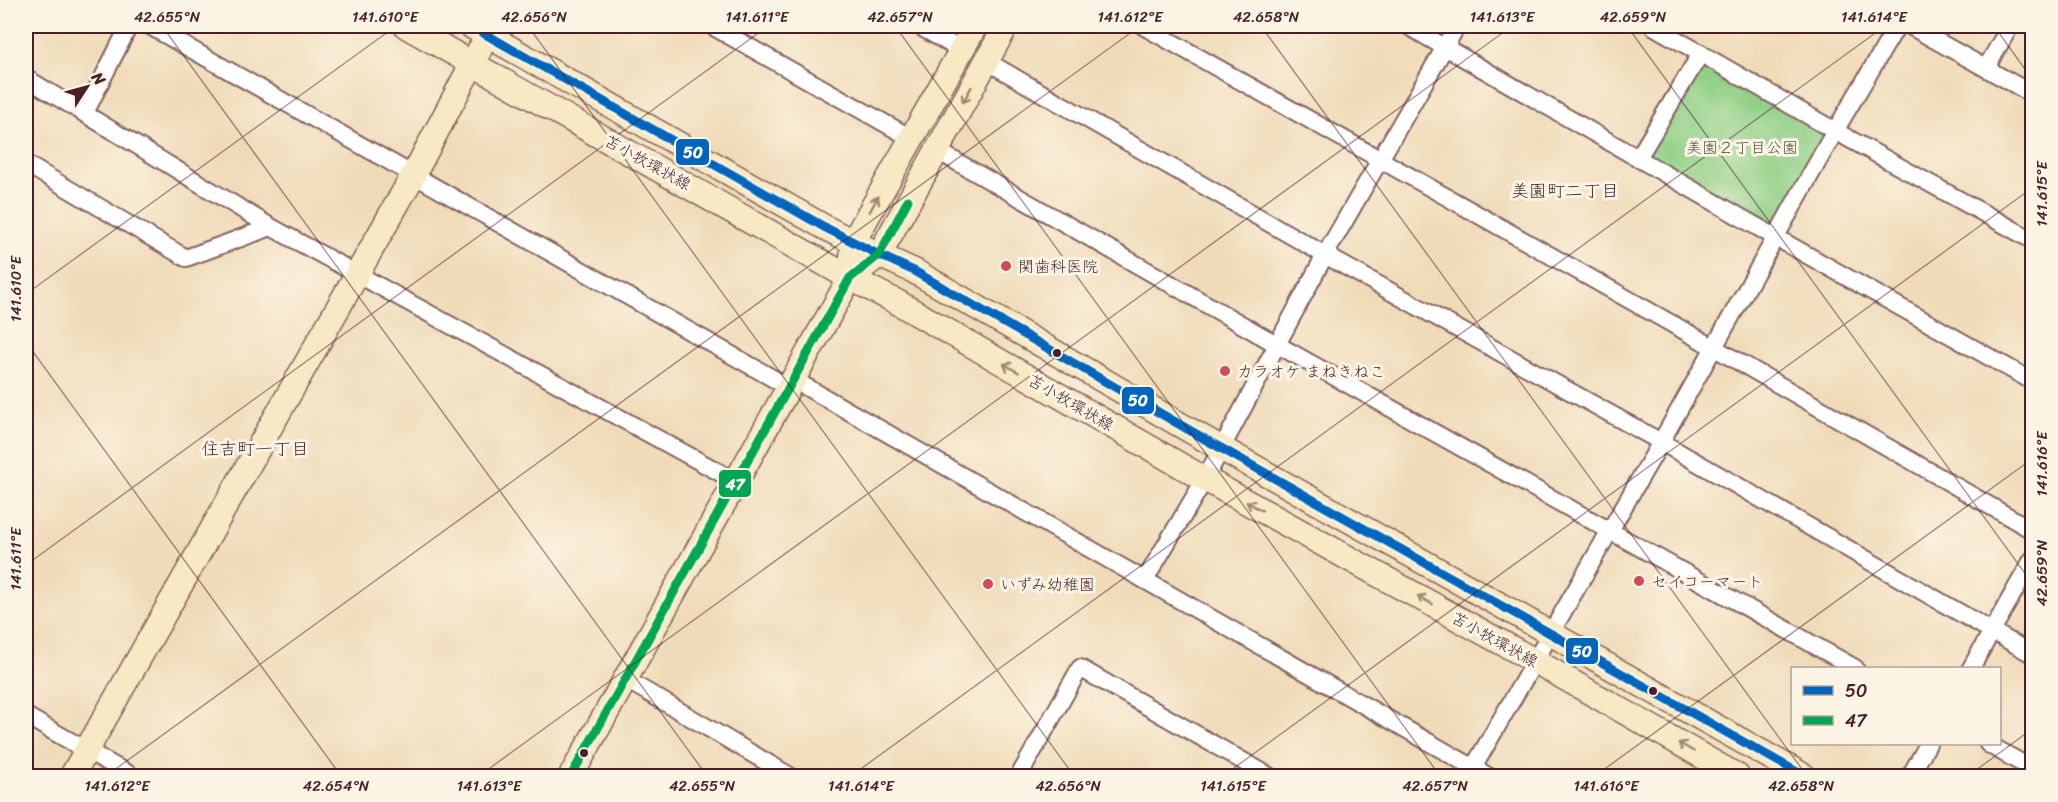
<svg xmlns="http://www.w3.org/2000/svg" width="2058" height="802" viewBox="0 0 2058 802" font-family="Sriracha,'Klee One',sans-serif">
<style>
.green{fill:#91d087;stroke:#6e7859;stroke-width:1.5}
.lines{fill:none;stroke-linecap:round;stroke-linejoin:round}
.street-casing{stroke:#84615d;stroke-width:20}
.secondary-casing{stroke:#84615d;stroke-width:27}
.street{stroke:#fff;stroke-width:16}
.secondary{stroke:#f7e9c3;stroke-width:24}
.bus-1-casing{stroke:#fcf5e5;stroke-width:14}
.bus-2-casing{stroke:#fcf5e5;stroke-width:14}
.bus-1{stroke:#0065bd;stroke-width:9}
.bus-2{stroke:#00a651;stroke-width:9}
.oneway{stroke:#a08477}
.ticks{fill:none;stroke:#4a1f2b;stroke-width:1.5;stroke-opacity:0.45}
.poi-dot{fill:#d1495b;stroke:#fcf5e5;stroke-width:2}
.bus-dot{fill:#4a1f2b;stroke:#fcf5e5;stroke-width:2}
.labels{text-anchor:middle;stroke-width:6;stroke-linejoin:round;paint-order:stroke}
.park-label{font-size:16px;fill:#5f5447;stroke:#fcf5e5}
.street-label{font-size:16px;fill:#4a1f2b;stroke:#fcf5e5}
.poi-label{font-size:16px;fill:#4a1f2b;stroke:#fcf5e5;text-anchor:start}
.neighbourhood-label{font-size:18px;fill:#4a1f2b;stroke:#fcf5e5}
.line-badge{stroke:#fcf5e5;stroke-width:2}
.badge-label{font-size:16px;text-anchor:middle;font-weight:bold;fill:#fff}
.neatline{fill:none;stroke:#4a1f2b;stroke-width:2}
.ticks-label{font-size:15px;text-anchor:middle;fill:#4a1f2b}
</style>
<rect width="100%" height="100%" fill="#fcf5e5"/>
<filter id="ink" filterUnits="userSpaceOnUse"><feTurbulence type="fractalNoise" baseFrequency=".0167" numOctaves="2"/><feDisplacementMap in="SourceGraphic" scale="12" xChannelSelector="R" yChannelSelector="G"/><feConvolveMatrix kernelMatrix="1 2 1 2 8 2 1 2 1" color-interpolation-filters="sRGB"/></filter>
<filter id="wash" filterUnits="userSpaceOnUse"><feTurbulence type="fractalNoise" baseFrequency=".008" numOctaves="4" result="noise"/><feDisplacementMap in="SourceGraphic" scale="24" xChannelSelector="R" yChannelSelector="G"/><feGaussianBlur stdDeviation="1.35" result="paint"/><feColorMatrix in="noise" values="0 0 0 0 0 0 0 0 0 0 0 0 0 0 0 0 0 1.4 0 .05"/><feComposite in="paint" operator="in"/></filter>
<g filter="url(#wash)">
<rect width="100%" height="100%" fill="#f0dbb9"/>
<!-- green -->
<polygon class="green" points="1701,53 1835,131 1775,237 1638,158"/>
</g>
<g filter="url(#ink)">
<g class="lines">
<!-- street casing -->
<g class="street-casing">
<g id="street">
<polyline points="150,26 790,388"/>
<polyline points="712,26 911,138"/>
<polyline points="919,26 961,50"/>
<polyline points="1143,26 1713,347 2032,530"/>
<polyline points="1408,26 1775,237 2032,381"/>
<polyline points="1653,26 1835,131 2032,240"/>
<polyline points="1910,26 2032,94"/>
<polyline points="986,61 1325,255 1661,442 2032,654"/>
<polyline points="1986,68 2010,26"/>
<polyline points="26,78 271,227 737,482"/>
<polyline points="85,113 129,26"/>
<polyline points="936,150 1276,344 1855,668"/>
<polyline points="1638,158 1701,53"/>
<polyline points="26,164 186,258 271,227"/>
<polyline points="794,380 1488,776"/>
<polyline points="1145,580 1205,479 1325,255 1457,26"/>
<polyline points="1971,668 2032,560"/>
<polyline points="625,679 790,776"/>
<polyline points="26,716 132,776"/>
<polyline points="1988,744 2032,769"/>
<polyline points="1473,768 1661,442 1835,131 1897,26"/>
<polyline points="1019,776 1080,668 1269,776"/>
<polyline points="1910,776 1928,744"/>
</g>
</g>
<!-- secondary casing -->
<g class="secondary-casing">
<g id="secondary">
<polyline points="406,26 850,278 897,302 1185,468 1535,661 1737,776"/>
<polyline points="471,26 826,228 879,255 914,271 1203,438 1804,776"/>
<polyline points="852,258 853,242 975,26"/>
<polyline points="72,776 414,174 480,49"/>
<polyline points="571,776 850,278 879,255 1006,26"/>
</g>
</g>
<!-- street -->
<use href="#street" class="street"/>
<!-- secondary -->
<use href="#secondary" class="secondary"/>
<!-- bus-1 casing -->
<g class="bus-1-casing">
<polyline id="bus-1" points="471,26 826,228 879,255 914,271 1203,438 1804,776"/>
</g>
<!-- bus-2 casing -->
<g class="bus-2-casing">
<polyline id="bus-2" points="571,776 850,278 879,255 908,200"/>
</g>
<!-- bus-1 -->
<use href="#bus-1" class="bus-1"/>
<!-- bus-2 -->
<use href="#bus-2" class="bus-2"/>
</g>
<!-- one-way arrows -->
<defs><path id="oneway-shaft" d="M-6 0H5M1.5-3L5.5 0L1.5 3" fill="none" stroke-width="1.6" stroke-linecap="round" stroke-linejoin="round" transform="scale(1.5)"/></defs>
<g class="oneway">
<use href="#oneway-shaft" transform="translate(967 95) rotate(119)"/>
<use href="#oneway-shaft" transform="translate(874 204) rotate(-61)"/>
<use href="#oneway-shaft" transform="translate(1011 368) rotate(-150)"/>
<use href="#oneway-shaft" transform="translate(1254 506) rotate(-151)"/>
<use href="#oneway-shaft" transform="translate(1425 600) rotate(-151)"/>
<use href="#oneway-shaft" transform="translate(1686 747) rotate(-150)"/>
</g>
</g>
<!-- ticks -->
<path class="ticks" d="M162,26L707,776M528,26L1074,776M895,26L1440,776M1261,26L1807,776M1627,26L2032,583M1994,26L2032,79M26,294L396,26M26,342L341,776M26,565L768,26M106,776L1140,26M479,776L1512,26M851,776L1885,26M1223,776L2032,188M1595,776L2032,459M1968,776L2032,729"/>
<!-- markers -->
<g class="poi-dot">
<circle cx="1006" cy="266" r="6"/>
<circle cx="1225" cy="371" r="6"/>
<circle cx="1639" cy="581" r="6"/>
<circle cx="988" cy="584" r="6"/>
</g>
<g class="bus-dot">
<circle cx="1057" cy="353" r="5"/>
<circle cx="1653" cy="691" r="5"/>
<circle cx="584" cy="753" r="5"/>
</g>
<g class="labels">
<!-- park labels -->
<g class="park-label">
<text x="1742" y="153">美園２丁目公園</text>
</g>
<!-- street labels -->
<g class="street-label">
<text transform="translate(648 162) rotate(29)" y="6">苫小牧環状線</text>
<text transform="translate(1071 402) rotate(30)" y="6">苫小牧環状線</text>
<text transform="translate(1495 639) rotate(29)" y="6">苫小牧環状線</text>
</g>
<!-- poi labels -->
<g class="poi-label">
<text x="1018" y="272">関歯科医院</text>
<text x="1237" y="377">カラオケ まねきねこ</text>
<text x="1651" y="587">セイコーマート</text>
<text x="1000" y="590">いずみ幼稚園</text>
</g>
<!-- neighbourhood labels -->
<g class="neighbourhood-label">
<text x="1565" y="197">美園町二丁目</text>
<text x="255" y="455">住吉町一丁目</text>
</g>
</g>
<g class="line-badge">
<rect x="675" y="138" width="35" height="28" rx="6" fill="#0065bd"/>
<rect x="1121" y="386" width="34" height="29" rx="6" fill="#0065bd"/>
<rect x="718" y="469" width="34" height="29" rx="6" fill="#00a651"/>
<rect x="1565" y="637" width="34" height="28" rx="6" fill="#0065bd"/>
</g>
<g class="badge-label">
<text x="693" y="158">50</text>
<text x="1138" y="406">50</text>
<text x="735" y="490">47</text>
<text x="1582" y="657">50</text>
</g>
<!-- margin -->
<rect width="2058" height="802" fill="none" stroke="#fcf5e5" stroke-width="66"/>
<!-- legend -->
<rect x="1791" y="667" width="210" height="78" fill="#fcf5e5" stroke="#b59f9b" stroke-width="1.5"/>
<rect x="1803" y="686" width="30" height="9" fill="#0065bd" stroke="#b59f9b" stroke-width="1.5"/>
<text x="1845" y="697" font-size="18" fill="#4a1f2b">50</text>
<rect x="1803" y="716" width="30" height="9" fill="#00a651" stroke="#b59f9b" stroke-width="1.5"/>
<text x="1845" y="727" font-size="18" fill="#4a1f2b">47</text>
<!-- north arrow -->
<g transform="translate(87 87) rotate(54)" stroke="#fcf5e5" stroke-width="4.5" paint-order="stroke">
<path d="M0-4.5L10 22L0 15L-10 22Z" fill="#4a1f2b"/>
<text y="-9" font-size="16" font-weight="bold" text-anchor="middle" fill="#4a1f2b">N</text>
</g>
<rect x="33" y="33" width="1992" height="736" class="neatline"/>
<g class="ticks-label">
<text x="167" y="22">42.655°N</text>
<text x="385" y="22">141.610°E</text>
<text x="534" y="22">42.656°N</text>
<text x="757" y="22">141.611°E</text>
<text x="900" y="22">42.657°N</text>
<text x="1130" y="22">141.612°E</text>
<text x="1266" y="22">42.658°N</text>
<text x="1502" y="22">141.613°E</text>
<text x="1633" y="22">42.659°N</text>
<text x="1874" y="22">141.614°E</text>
<text transform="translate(2042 194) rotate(-90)" y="5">141.615°E</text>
<text transform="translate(16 289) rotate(-90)" y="5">141.610°E</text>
<text transform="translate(2042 464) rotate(-90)" y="5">141.616°E</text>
<text transform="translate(16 559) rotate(-90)" y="5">141.611°E</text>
<text transform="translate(2042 573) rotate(-90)" y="5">42.659°N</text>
<text x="117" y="791">141.612°E</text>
<text x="336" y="791">42.654°N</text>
<text x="489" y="791">141.613°E</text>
<text x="702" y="791">42.655°N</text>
<text x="861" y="791">141.614°E</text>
<text x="1068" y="791">42.656°N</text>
<text x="1233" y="791">141.615°E</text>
<text x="1435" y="791">42.657°N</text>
<text x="1606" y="791">141.616°E</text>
<text x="1801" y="791">42.658°N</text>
</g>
</svg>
